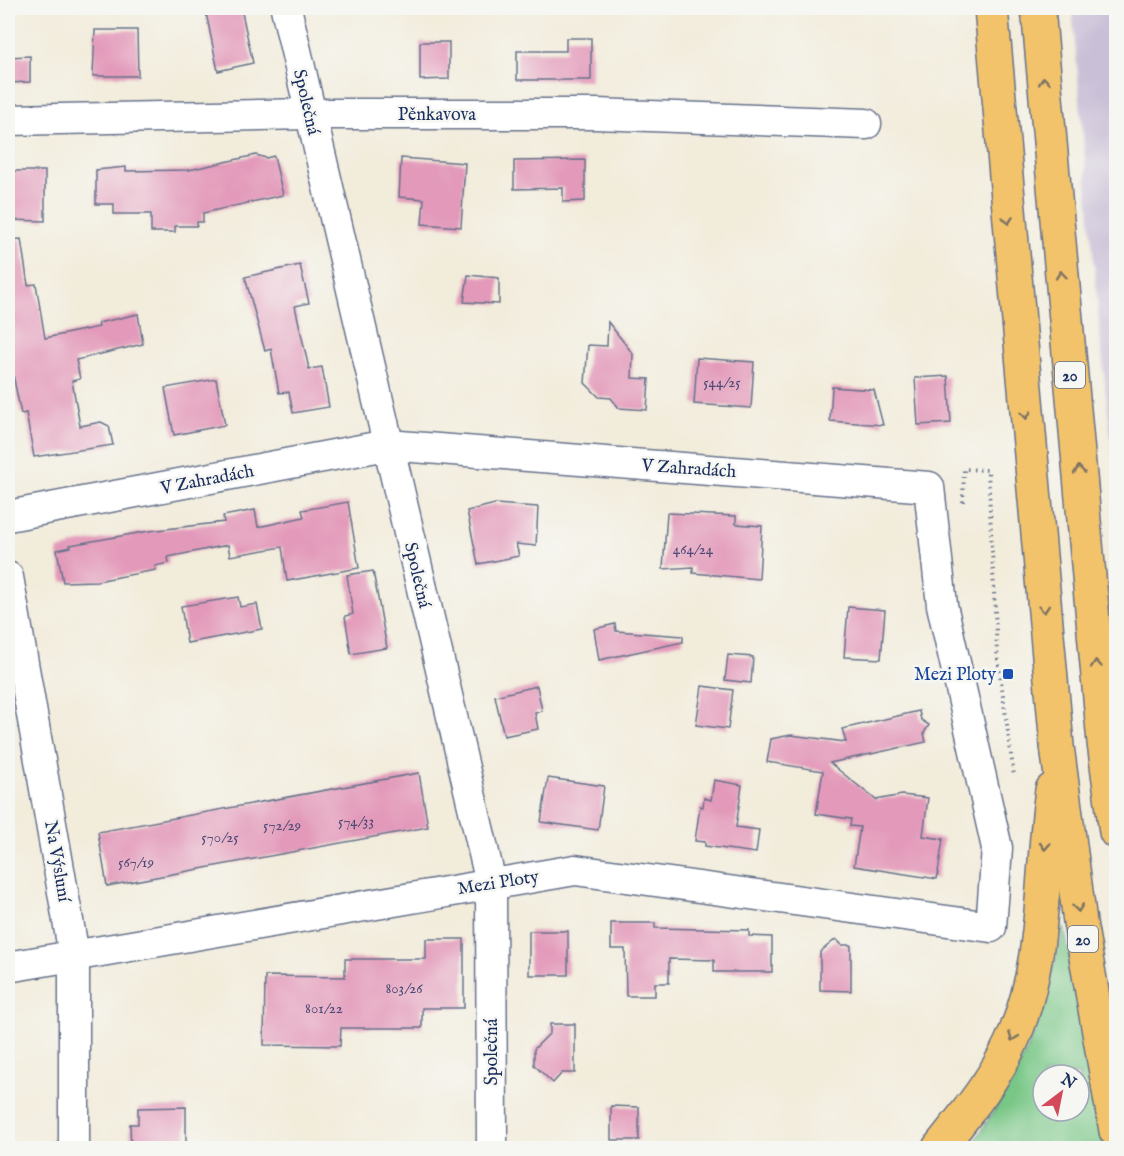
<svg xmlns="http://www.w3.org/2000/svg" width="1124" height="1156" viewBox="0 0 1124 1156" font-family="'IM FELL English',serif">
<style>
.industrial{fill:#c9bfd7}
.green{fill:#79c787;stroke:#4a7b72;stroke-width:1.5;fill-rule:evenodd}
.building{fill:#e39aba}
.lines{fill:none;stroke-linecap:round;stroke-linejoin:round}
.minor-casing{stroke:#66718a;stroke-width:33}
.trunk-casing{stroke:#66718a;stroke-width:36}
.path{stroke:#66718a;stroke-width:4;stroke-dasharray:1.5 4.5;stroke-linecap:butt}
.minor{stroke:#fff;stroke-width:30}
.trunk{stroke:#f2c36a;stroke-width:33}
.oneway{stroke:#7c7263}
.transit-dot{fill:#1a4fb4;stroke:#f6f6f2;stroke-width:2}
.labels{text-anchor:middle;stroke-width:5;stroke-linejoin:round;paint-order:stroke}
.number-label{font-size:15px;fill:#4d4a75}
.shield{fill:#f6f6f2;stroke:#5d6b8a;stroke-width:1.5}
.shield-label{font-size:16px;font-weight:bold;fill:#1b2f5e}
.street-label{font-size:18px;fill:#1b2f5e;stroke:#f6f6f2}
.transit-label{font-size:18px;fill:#164399;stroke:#f6f6f2;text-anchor:end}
</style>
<rect width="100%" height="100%" fill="#f6f6f2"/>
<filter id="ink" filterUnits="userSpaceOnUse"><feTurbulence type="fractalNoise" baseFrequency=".0167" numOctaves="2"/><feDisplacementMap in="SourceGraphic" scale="12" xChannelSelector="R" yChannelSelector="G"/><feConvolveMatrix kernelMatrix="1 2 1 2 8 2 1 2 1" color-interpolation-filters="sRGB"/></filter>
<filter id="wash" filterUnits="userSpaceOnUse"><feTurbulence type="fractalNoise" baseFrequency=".008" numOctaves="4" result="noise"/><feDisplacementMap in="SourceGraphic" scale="24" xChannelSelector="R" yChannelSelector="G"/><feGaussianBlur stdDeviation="1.35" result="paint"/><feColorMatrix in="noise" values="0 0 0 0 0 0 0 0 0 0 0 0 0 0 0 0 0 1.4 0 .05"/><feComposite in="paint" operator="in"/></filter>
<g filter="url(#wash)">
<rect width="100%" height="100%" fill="#f2ecdb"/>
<!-- industrial -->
<polygon class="industrial" points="1072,8 1116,8 1116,486 1101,346"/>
<!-- green -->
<path class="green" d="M1064,926L1105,1148H971L1014,1078L1039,1022ZM1043,1075H1079V1111H1043Z"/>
<g id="blocks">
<!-- building -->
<g class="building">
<polygon points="205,8 241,8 253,63 218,71"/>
<polygon points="95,30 137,30 138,76 93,76"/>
<polygon points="566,38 591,38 591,80 517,80 517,51 566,51"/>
<polygon points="420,42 449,42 449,79 420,80"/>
<polygon points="30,56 30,82 8,83 8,57"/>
<polygon points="256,155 266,158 274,156 283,195 203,213 203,222 197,222 197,226 175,226 175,232 151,232 151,214 114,214 114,204 96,204 96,170 126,167 126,171 189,170"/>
<polygon points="401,158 465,163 461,227 422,224 424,199 399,197"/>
<polygon points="585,160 585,201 563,202 563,188 514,189 514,161"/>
<polygon points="8,171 45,171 45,221 8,220"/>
<polygon points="21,239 28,285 36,284 45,338 99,327 98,323 138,314 143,344 76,360 80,379 72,381 80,426 101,422 109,426 113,445 34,457 26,413 21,414 8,350 8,240"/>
<polygon points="300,265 309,303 295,306 309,369 322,367 329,407 293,413 289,392 279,393 271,349 265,351 245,277"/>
<polygon points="468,275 499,278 499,304 464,302"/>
<polygon points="608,322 633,354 632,378 649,379 647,410 619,408 611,398 599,397 585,383 588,345 607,346"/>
<polygon points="697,358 754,362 751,408 694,404"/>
<polygon points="948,376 951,423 918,425 915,378"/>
<polygon points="216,379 225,425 174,435 165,388"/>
<polygon points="832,387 874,390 883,425 830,421"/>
<polygon points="348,502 359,568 287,581 282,547 230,556 228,545 168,557 169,563 155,566 156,570 97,581 63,582 57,550 71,547 70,545 149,531 224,522 223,516 255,510 258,527 304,517 302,510"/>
<polygon points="495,504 538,507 536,546 516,544 519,556 478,564 467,511"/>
<polygon points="667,513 736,516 736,524 762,526 759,579 693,573 693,567 663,569"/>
<polygon points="373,571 387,648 351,654 345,616 353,614 347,575"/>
<polygon points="238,597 240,607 257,604 262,629 187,643 181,606"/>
<polygon points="848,607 885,610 881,659 844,657"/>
<polygon points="615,624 616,631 683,636 683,642 599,660 594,629"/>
<polygon points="728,655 753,657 751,683 725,680"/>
<polygon points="537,686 542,711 535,713 538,729 504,736 495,696"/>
<polygon points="702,686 733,690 728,729 696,725"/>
<polygon points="919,711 921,720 929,725 924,733 926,742 830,763 876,800 902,795 928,798 923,836 943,839 937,879 854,866 860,827 850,826 851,819 816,814 823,771 767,762 771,739 791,735 846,742 842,729"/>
<polygon points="419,773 428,827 107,886 98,832"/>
<polygon points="548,778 604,786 598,830 541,822"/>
<polygon points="714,780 742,785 736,827 759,830 756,853 705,846 705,842 695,841 700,806 703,807 704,798 711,800"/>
<polygon points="611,923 655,923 655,928 749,930 749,936 772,937 772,972 714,972 714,960 669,959 669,983 655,983 655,996 626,996 625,949 611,949"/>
<rect x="529" y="931" width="39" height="44"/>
<polygon points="426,939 464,939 464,1008 422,1008 422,1028 341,1028 340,1046 264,1045 265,976 345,977 345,959 426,959"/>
<polygon points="836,939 842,945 851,945 851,991 820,990 820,952"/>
<polygon points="550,1024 575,1024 575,1073 562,1073 553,1083 534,1065 534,1049 550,1033"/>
<polygon points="611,1106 639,1107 639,1140 611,1140"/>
<polygon points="186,1107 186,1149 131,1149 130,1124 138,1124 138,1108"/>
</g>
</g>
</g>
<g filter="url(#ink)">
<use href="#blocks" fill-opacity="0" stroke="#66718a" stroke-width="1.5"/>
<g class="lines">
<!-- minor casing -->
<g class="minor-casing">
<g id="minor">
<polyline points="286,8 491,883 492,1148"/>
<polyline points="8,120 309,114 596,114 866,124"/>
<polyline points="8,516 387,445 929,487 942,605 997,848 991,927 575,870 8,967"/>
<polyline points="8,577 74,955 74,1148"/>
</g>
</g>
<!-- trunk casing -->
<g class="trunk-casing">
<g id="trunk">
<polyline points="991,8 1057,746 1080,922 1116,1131"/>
<polyline points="1038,8 1104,743 1116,832"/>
<path d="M939,1148C965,1115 993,1082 1011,1043C1047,964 1040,873 1052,790"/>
</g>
</g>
<!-- path -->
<polyline class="path" points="963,502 964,469 988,470 997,651 1014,776"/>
<!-- minor -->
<use href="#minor" class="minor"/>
<!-- trunk -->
<use href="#trunk" class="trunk"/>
</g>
<!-- one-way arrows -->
<defs><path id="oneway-chevron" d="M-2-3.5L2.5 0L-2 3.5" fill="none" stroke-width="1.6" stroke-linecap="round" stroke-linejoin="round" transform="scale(1.5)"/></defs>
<g class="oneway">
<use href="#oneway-chevron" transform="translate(1044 81) rotate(-95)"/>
<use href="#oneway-chevron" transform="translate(1008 220) rotate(85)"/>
<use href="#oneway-chevron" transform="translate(1061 275) rotate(-95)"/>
<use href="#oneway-chevron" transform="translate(1026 415) rotate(85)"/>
<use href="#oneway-chevron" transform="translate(1079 470) rotate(-95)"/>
<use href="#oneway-chevron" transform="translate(1044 609) rotate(85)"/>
<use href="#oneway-chevron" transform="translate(1096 664) rotate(-95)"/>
<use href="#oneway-chevron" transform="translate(1045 846) rotate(93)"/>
<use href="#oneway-chevron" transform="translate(1078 908) rotate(83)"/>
<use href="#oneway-chevron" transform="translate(1013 1037) rotate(111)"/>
</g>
</g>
<!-- markers -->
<rect class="transit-dot" x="1002" y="668" width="12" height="12" rx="3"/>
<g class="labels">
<!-- number labels -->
<g class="number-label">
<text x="722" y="387">544/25</text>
<text x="693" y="554">464/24</text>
<text x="356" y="826">574/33</text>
<text x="282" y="830">572/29</text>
<text x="220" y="842">570/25</text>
<text x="136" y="867">567/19</text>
<text x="404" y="993">803/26</text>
<text x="324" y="1013">801/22</text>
</g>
<!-- shield labels -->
<g class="shield">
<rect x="1055" y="362" width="30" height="26" rx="4.5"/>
<rect x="1068" y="926" width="30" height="26" rx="4.5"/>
</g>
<g class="shield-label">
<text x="1070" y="381">20</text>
<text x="1083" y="945">20</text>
</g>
<!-- street labels -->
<g class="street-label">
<text transform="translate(307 102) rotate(77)" y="6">Společná</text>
<text x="437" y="120">Pěnkavova</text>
<text transform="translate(689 468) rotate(4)" y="6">V Zahradách</text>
<text transform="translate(207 479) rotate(-11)" y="6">V Zahradách</text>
<text transform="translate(418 575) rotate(77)" y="6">Společná</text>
<text transform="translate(58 861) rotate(80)" y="6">Na Výsluní</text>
<text transform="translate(498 882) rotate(-9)" y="6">Mezi Ploty</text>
<text transform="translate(491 1052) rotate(-90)" y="6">Společná</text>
</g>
<!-- transit labels -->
<g class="transit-label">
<text x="996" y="680">Mezi Ploty</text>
</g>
</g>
<!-- margin -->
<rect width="1124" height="1156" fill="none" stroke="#f6f6f2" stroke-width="30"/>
<!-- north arrow -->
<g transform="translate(1061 1093) rotate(32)"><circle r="28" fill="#f6f6f2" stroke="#9ea6b7" stroke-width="1.5"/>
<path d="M0-4.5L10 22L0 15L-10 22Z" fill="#d1495b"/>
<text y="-9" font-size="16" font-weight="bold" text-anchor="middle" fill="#1b2f5e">N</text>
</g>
</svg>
